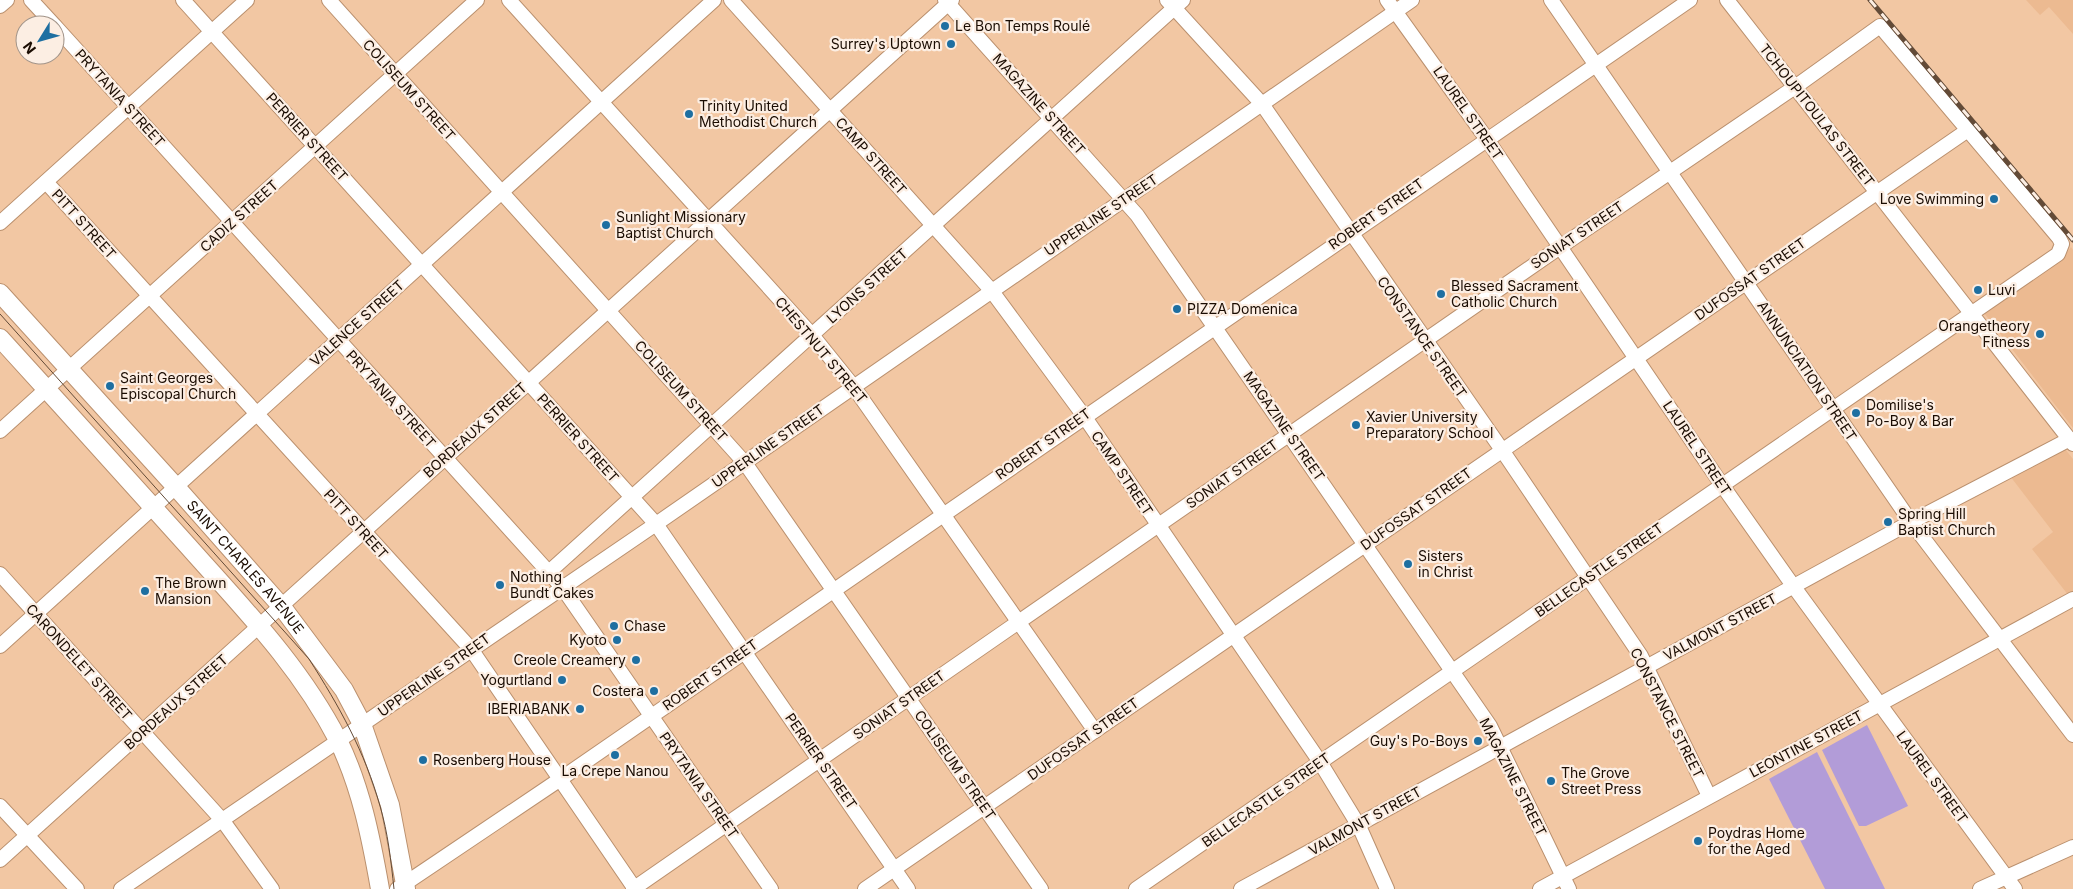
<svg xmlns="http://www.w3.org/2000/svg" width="2073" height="889" viewBox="0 0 2073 889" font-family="Inter,sans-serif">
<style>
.built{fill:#ecba91}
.green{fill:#b29cd8}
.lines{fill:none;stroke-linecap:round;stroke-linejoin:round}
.minor-casing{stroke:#ba906e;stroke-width:16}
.major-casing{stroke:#ba906e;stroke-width:20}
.minor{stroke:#fff;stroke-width:14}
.major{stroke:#fff;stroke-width:18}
.tram{stroke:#634b38;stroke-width:1}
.rail-casing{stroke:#634b38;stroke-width:5}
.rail{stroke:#fceee3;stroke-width:3;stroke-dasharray:9;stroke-linecap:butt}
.poi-dot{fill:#1e6fa1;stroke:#fceee3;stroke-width:2}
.labels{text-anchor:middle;stroke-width:4.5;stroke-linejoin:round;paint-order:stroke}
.poi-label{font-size:14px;fill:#1a0c02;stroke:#fceee3;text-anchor:start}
.street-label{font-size:14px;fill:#1a0c02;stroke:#fceee3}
</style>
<rect width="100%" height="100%" fill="#f2c7a3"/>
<!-- built -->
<g class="built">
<polygon points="2026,0 2073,0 2073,34 2049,7 2040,15"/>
<polygon points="2071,247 2073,250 2073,428 1984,313 2062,259"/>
<polygon points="2065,449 2073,459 2073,593 2069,596 2032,549 2053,532 2010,476"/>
</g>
<!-- green -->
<g class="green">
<polygon points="1867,725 1908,806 1866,826 1859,826 1822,750"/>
<polygon points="1817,752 1885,889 1825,889 1769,779"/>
</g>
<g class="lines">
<!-- minor casing -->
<g class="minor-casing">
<g id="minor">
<polyline points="31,0 54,25"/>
<polyline points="183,0 656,524 908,889"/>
<polyline points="329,0 745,463 1041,889"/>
<polyline points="509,0 812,335 853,386 1095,731"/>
<polyline points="731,0 991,290 1084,416 1320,762 1359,826 1387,889"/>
<polyline points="945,0 1137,215 1490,726 1569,889"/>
<polyline points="1167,0 1262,104 1502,450 1641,656 1709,796"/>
<polyline points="1387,0 1486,138 1722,485 1794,587 2015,889"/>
<polyline points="1551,0 1911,522 2073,735"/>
<polyline points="1727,0 2073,444"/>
<polyline points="0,6 7,0"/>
<polyline points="55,26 562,587 771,889"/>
<polyline points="46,182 471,649 635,889"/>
<polyline points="0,223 247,0"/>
<polyline points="0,431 477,0"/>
<polyline points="549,572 1183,0"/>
<polyline points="0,574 223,821 272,889"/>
<polyline points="0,646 714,0"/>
<polyline points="0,806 77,889"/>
<polyline points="0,860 952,0"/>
<polyline points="121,889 656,524 1412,0"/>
<polyline points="397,889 559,780 1690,0"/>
<polyline points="633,889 1560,247 1795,87 1880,26 2059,238 2062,244 2058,254 1136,889"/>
<polyline points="865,889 1968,130"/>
<polyline points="1241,889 1911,522 2070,439"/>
<polyline points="1540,889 2073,599"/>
<polyline points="1980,889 2073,847"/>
</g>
</g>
<!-- major casing -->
<g class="major-casing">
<g id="major">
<path id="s1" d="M0,293L176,487L282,607L344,690L362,724L390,805L406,889"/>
<path d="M0,338C63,407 125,476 188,546C243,608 300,666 338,740C361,787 371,838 380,889"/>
</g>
</g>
<!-- minor -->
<use href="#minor" class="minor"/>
<!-- major -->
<use href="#major" class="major"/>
<!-- tram -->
<path class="tram" d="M0,314L309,659C339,706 365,752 380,806C388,833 391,861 394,889"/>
<!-- rail casing -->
<g class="rail-casing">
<polyline id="rail" points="1870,0 2073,240"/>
</g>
<!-- rail -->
<use href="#rail" class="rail"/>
</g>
<!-- markers -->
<g class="poi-dot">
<circle cx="945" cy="26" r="5"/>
<circle cx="951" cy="44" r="5"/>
<circle cx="689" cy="114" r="5"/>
<circle cx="1994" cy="199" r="5"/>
<circle cx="606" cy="225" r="5"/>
<circle cx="1978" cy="290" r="5"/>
<circle cx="1441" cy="294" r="5"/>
<circle cx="1177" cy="309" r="5"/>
<circle cx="2040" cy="334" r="5"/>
<circle cx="110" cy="386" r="5"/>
<circle cx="1856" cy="413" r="5"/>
<circle cx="1356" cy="425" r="5"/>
<circle cx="1888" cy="522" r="5"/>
<circle cx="1408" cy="564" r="5"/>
<circle cx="500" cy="585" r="5"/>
<circle cx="145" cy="591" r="5"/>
<circle cx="614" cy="626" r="5"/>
<circle cx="617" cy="640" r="5"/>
<circle cx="636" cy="660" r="5"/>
<circle cx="562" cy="680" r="5"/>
<circle cx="654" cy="691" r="5"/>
<circle cx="580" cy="709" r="5"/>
<circle cx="1478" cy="741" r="5"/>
<circle cx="615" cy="755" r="5"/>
<circle cx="423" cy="760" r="5"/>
<circle cx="1551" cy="781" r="5"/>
<circle cx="1698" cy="841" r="5"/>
</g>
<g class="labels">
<!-- poi labels -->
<g class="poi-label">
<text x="955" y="31">Le Bon Temps Roulé</text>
<text x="941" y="49" text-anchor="end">Surrey's Uptown</text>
<text x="699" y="111">Trinity United<tspan x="699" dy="16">Methodist Church</tspan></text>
<text x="1984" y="204" text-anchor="end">Love Swimming</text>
<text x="616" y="222">Sunlight Missionary<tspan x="616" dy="16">Baptist Church</tspan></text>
<text x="1451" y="291">Blessed Sacrament<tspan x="1451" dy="16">Catholic Church</tspan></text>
<text x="1988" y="295">Luvi</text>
<text x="1187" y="314">PIZZA Domenica</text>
<text x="2030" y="331" text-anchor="end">Orangetheory<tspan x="2030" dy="16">Fitness</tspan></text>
<text x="120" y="383">Saint Georges<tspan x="120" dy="16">Episcopal Church</tspan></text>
<text x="1866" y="410">Domilise's<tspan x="1866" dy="16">Po-Boy &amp; Bar</tspan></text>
<text x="1366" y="422">Xavier University<tspan x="1366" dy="16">Preparatory School</tspan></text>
<text x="1898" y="519">Spring Hill<tspan x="1898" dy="16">Baptist Church</tspan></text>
<text x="1418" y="561">Sisters<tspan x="1418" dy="16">in Christ</tspan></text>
<text x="510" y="582">Nothing<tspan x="510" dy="16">Bundt Cakes</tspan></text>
<text x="155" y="588">The Brown<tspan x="155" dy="16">Mansion</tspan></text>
<text x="624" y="631">Chase</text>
<text x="607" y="645" text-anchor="end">Kyoto</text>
<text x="626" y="665" text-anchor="end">Creole Creamery</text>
<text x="552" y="685" text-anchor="end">Yogurtland</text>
<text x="644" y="696" text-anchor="end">Costera</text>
<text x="570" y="714" text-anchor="end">IBERIABANK</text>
<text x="1468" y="746" text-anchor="end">Guy's Po-Boys</text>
<text x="433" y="765">Rosenberg House</text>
<text x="615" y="776" text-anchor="middle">La Crepe Nanou</text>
<text x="1561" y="778">The Grove<tspan x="1561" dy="16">Street Press</tspan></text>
<text x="1708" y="838">Poydras Home<tspan x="1708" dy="16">for the Aged</tspan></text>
</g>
<!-- street labels -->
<g class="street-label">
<text transform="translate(409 90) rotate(48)" y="5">COLISEUM STREET</text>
<text transform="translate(120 98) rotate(48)" y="5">PRYTANIA STREET</text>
<text transform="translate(1039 104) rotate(48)" y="5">MAGAZINE STREET</text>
<text transform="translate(1468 113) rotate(55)" y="5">LAUREL STREET</text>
<text transform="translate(1817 115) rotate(52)" y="5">TCHOUPITOULAS STREET</text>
<text transform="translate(307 137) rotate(48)" y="5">PERRIER STREET</text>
<text transform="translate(871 156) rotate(48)" y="5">CAMP STREET</text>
<text transform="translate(1376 214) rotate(-35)" y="5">ROBERT STREET</text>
<text transform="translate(1101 215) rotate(-34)" y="5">UPPERLINE STREET</text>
<text transform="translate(239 216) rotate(-42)" y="5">CADIZ STREET</text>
<text transform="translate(84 224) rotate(48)" y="5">PITT STREET</text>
<text transform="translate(1577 235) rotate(-34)" y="5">SONIAT STREET</text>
<text transform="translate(1750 279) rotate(-35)" y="5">DUFOSSAT STREET</text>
<text transform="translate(867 286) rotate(-42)" y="5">LYONS STREET</text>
<text transform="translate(357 323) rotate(-42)" y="5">VALENCE STREET</text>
<text transform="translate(1422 337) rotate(55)" y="5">CONSTANCE STREET</text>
<text transform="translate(821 350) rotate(50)" y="5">CHESTNUT STREET</text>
<text transform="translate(1807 371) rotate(56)" y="5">ANNUNCIATION STREET</text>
<text transform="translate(681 391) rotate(48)" y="5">COLISEUM STREET</text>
<text transform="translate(391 399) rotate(48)" y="5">PRYTANIA STREET</text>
<text transform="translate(1284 426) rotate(55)" y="5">MAGAZINE STREET</text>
<text transform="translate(475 430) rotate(-42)" y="5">BORDEAUX STREET</text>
<text transform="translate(578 438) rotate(48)" y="5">PERRIER STREET</text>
<text transform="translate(1043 444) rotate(-35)" y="5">ROBERT STREET</text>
<text transform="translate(768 446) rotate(-35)" y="5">UPPERLINE STREET</text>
<text transform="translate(1697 448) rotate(56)" y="5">LAUREL STREET</text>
<text transform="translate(1122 473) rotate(56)" y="5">CAMP STREET</text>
<text transform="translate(1232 474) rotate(-35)" y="5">SONIAT STREET</text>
<text transform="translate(1416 509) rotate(-35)" y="5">DUFOSSAT STREET</text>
<text transform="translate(356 524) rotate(48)" y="5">PITT STREET</text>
<text dy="5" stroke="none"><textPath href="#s1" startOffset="368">SAINT CHARLES AVENUE</textPath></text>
<text transform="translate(1599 570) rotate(-35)" y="5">BELLECASTLE STREET</text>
<text transform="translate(1720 627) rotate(-28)" y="5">VALMONT STREET</text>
<text transform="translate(79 662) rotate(48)" y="5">CARONDELET STREET</text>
<text transform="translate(434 675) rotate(-35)" y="5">UPPERLINE STREET</text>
<text transform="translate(710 675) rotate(-35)" y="5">ROBERT STREET</text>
<text transform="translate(176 702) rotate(-42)" y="5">BORDEAUX STREET</text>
<text transform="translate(899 705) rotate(-35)" y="5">SONIAT STREET</text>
<text transform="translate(1667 713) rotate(63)" y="5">CONSTANCE STREET</text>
<text transform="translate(1083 739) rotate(-35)" y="5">DUFOSSAT STREET</text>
<text transform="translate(1806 744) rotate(-28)" y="5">LEONTINE STREET</text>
<text transform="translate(821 761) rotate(55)" y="5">PERRIER STREET</text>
<text transform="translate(955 765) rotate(55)" y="5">COLISEUM STREET</text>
<text transform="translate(1513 777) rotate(63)" y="5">MAGAZINE STREET</text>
<text transform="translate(1932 777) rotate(54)" y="5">LAUREL STREET</text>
<text transform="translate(699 785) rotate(55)" y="5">PRYTANIA STREET</text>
<text transform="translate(1266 800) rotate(-35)" y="5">BELLECASTLE STREET</text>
<text transform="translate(1365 821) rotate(-29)" y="5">VALMONT STREET</text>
</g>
</g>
<!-- north arrow -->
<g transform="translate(40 40) rotate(233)"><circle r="24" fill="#fceee3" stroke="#a29489"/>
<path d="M0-4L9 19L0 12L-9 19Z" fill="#1e6fa1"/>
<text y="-8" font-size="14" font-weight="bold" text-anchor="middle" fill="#1a0c02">N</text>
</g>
</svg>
